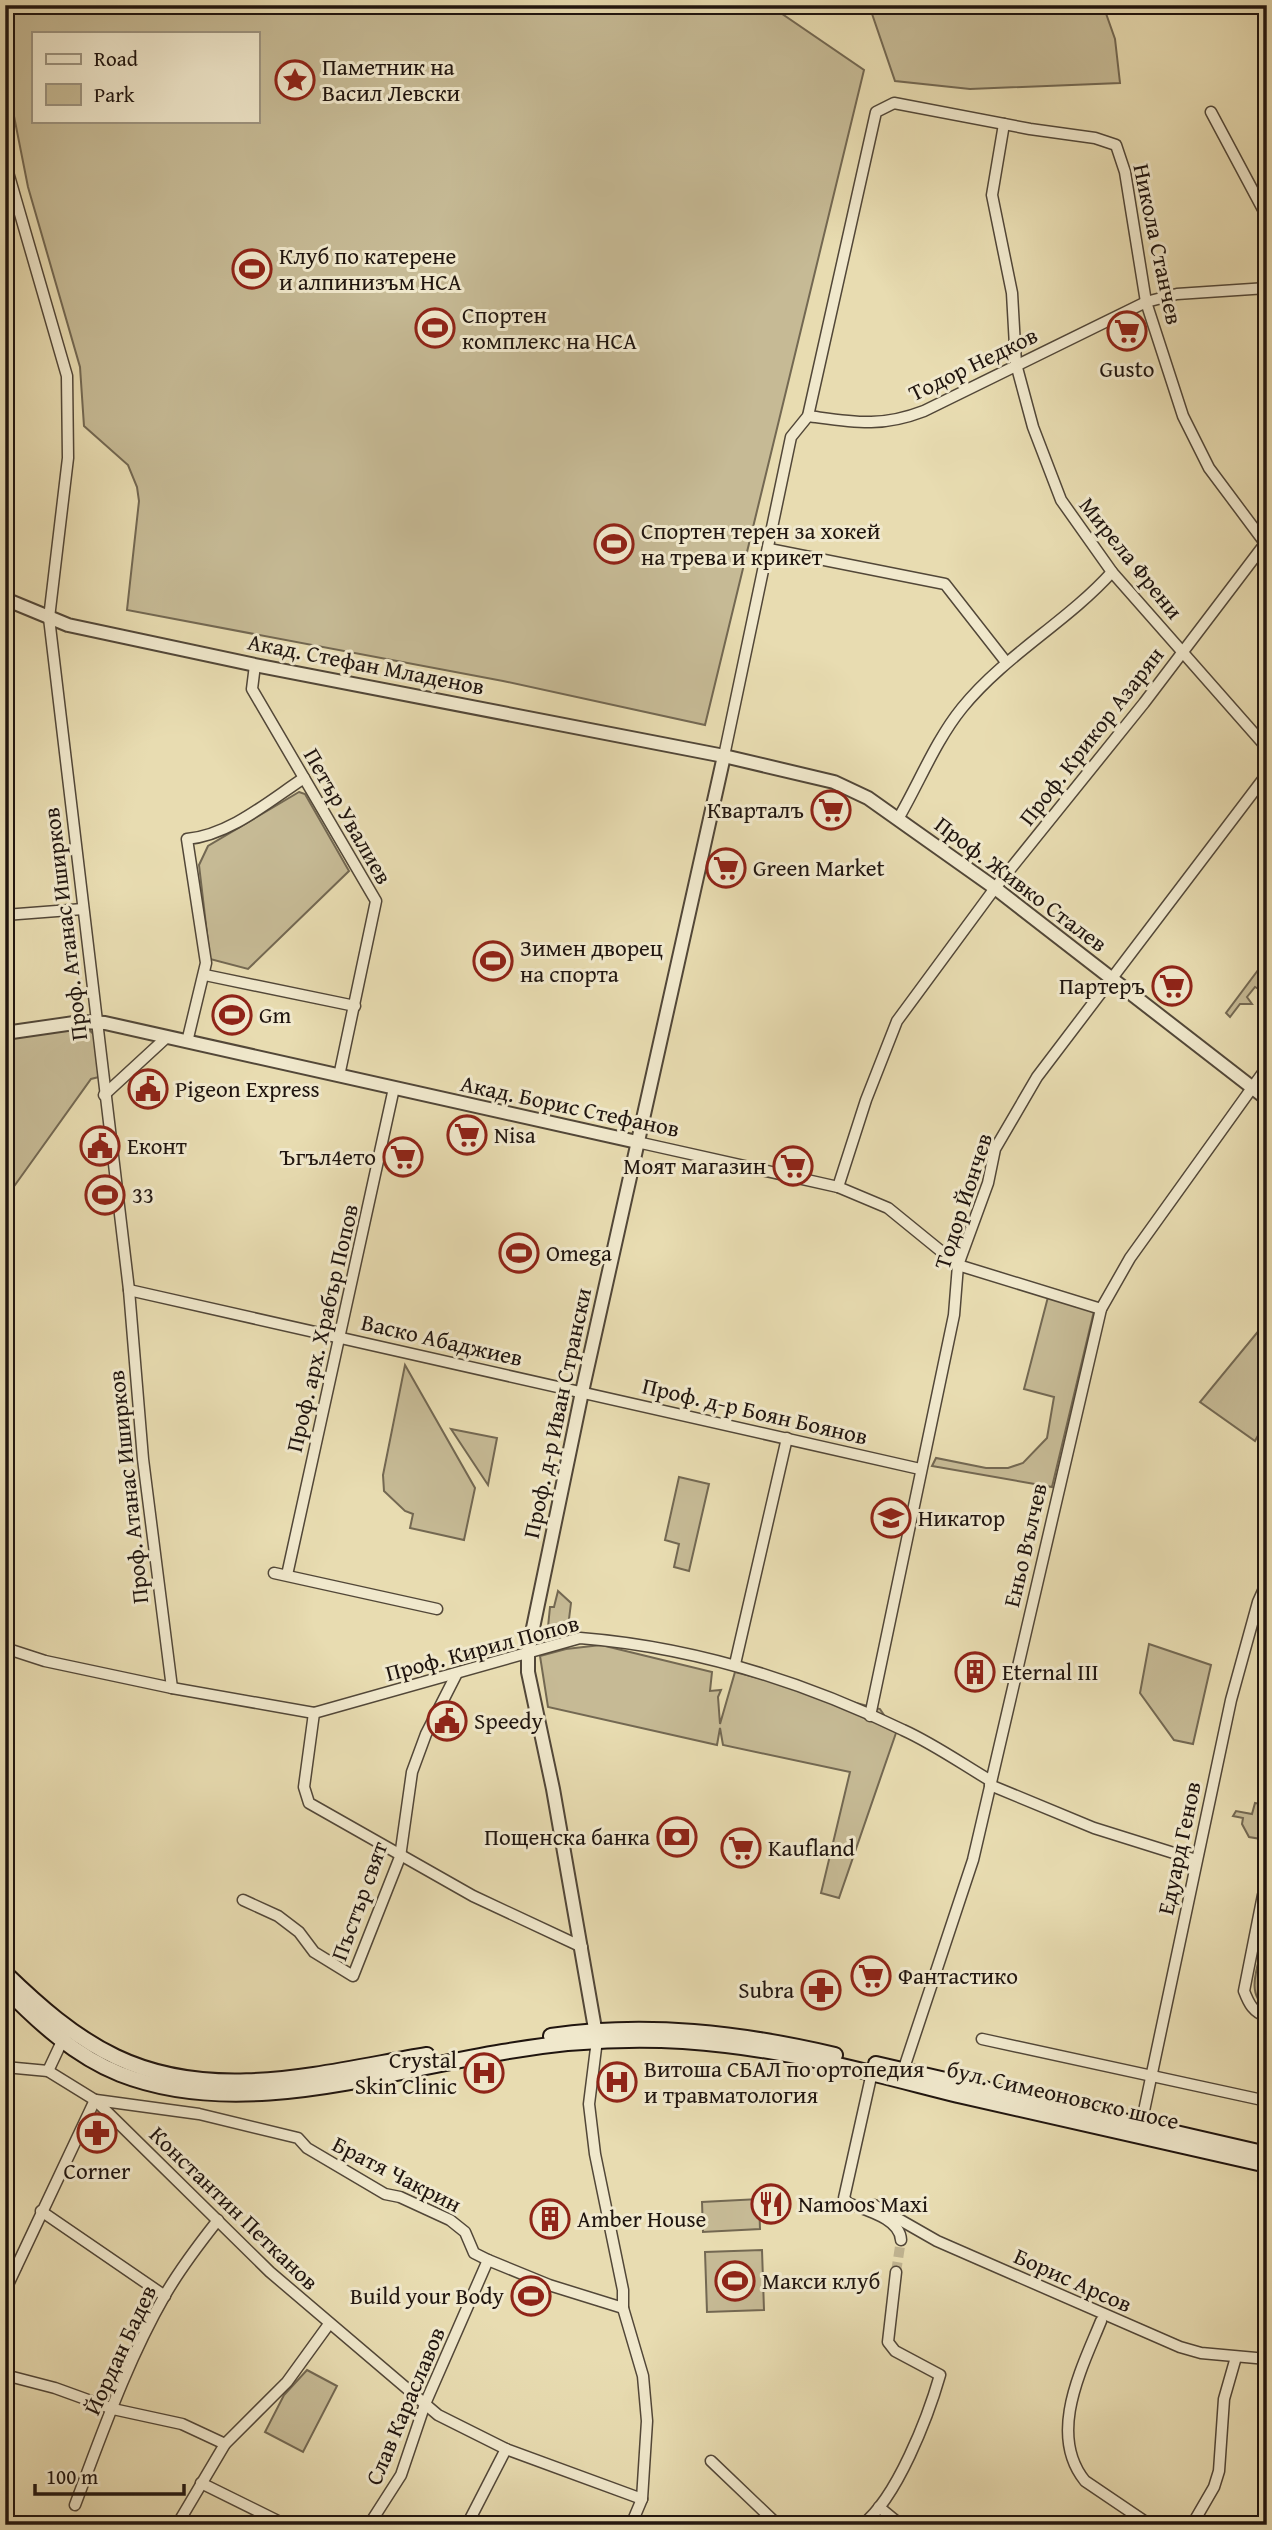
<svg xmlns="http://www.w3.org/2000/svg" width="1272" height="2530" viewBox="0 0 1272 2530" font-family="'Gentium Book Plus',serif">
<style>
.green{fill:#c6ba95;stroke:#736852;stroke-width:2;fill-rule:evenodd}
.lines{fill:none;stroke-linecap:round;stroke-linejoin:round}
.minor-tunnel{stroke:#c0b491;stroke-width:10;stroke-dasharray:10 5;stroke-linecap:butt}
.minor-casing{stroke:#524738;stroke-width:13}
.tertiary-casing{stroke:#524738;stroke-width:16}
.secondary-casing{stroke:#20150f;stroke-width:18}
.minor{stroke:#f0e8cc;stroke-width:10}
.tertiary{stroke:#f0e8cc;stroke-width:12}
.secondary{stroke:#f0e8cc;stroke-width:14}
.labels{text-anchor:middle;stroke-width:6;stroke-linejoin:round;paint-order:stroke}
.poi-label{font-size:23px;fill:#20150f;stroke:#f0e8cc;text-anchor:start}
.street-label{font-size:23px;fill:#20150f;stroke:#f0e8cc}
</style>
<rect width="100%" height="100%" fill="#e8dcb1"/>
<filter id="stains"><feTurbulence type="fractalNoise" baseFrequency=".00286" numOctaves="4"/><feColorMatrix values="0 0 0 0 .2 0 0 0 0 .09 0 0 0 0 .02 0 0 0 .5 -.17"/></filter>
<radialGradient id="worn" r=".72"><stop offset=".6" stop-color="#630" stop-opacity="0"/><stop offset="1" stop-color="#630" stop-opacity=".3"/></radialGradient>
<!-- green -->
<g class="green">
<path d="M16,5H769L864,70L705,725L503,681L127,610L139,501L137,487L128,465L84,426L80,367L28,187L10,96L9,34ZM33,33H257V121H33Z"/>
<polygon points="869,5 1103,5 1115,39 1120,83 970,89 895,81"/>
<polygon points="299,792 305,794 349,871 248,969 210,959 199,865 208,846"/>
<polygon points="1267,958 1264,973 1266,984 1262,991 1255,987 1247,997 1252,1004 1240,1004 1230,1017 1226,1013"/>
<polygon points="82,1028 88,1029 99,1039 103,1076 91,1079 5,1199 5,1039"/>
<polygon points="1048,1297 1094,1311 1052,1487 932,1466 936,1458 986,1468 1008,1468 1023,1463 1047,1438 1054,1397 1024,1389"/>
<polygon points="1265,1323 1267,1419 1255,1441 1200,1402"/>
<polygon points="405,1365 475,1488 464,1540 410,1528 413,1514 405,1511 384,1491 383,1475"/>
<polygon points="451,1429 497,1438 488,1485"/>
<polygon points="679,1477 709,1484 689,1571 674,1567 679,1544 665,1540"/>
<polygon points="558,1591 571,1603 567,1635 547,1637 550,1607 554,1607"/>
<polygon points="1149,1644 1211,1665 1193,1744 1174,1740 1140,1693"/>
<polygon points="601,1645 712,1672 710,1691 721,1690 718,1697 720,1724 735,1672 880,1709 896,1733 839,1898 821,1893 850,1772 723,1745 720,1728 717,1745 548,1707 540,1656 566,1649"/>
<polygon points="1255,1803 1267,1805 1267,1840 1249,1837 1242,1824 1243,1818 1233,1816 1236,1811 1252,1814"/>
<path d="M1263,1944L1267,1945V2007C1244,1995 1259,1964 1263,1944Z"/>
<polygon points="759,2199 760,2229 703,2232 702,2202"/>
<polygon points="762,2250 764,2310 707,2312 705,2252"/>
<polygon points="307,2370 337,2386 303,2452 265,2432 284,2395"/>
</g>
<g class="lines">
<!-- minor-tunnel -->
<polyline class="minor-tunnel" points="896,2272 901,2240"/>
<!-- minor casing -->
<g class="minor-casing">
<g id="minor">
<polyline points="1211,112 1267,217"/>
<polyline points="1004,124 992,195 1012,293 1016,364 1033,427 1061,500 1112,572 1267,748"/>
<polyline points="5,162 67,376 68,458 49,618 129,1290 143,1459 172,1688"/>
<path d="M808,416C853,422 880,428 924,411L1146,302L1177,294L1267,288"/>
<polyline points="769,549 945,584 1006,662"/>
<polyline points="255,665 252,689 376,901 339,1076"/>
<polyline points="724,756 791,437 808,416 876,112 894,103 1030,129 1095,138 1116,145 1125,172 1146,302 1183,416 1209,468 1265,543"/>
<path d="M898,819C919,783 936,740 962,708C1005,655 1067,622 1112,572"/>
<polyline points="5,915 83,909"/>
<polyline points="205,975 355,1006"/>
<path d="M187,1042L206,963L187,839C230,835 269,801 304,778"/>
<polyline points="104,1095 167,1037"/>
<polyline points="637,1142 838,1187 888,1208 958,1265 1101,1309"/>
<polyline points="838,1187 866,1100 897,1021 995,888 1144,703 1267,541"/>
<polyline points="129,1290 920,1469"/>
<polyline points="274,1573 437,1609"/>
<polyline points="287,1575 394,1088"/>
<path d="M5,1648L45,1661L172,1688L314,1713L580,1638C692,1647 802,1681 903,1730C934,1744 962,1764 991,1781"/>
<polyline points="735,1664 787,1438"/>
<polyline points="314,1713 304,1787 309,1803 473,1896 582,1947"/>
<polyline points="870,1716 954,1315 958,1265 988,1183 995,1149 1037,1077 1267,774"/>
<polyline points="990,1785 1094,1828 1196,1860"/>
<path d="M1263,1895L1244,1991C1249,2004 1253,2012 1267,2017"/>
<polyline points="243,1900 278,1916 299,1932 314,1952 353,1976 400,1857 412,1772 426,1734 457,1673"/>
<polyline points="982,2039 1267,2101"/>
<polyline points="597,2040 589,2104 595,2154 623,2290 623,2308 643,2376 647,2421 642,2499 631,2525"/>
<polyline points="5,2067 48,2071 95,2100 270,2272 438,2415 506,2449 642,2499"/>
<path d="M873,2068L844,2198L848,2203C865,2210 900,2218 901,2240"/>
<polyline points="48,2071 64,2037"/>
<polyline points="903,2071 973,1860 1101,1309 1130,1258 1267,1067"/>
<polyline points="96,2100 199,2114 298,2138 307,2148 385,2194 400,2197 450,2220 465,2232 474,2253 488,2260 549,2285 623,2308"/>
<polyline points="1141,2125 1231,1700 1258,1602 1267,1582"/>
<polyline points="874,2205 937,2241 1180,2347 1201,2353 1267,2359"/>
<polyline points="41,2211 165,2296"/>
<polyline points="5,2264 16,2267"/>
<polyline points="5,2291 95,2100"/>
<path d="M1101,2321C1082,2368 1047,2434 1085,2481L1150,2525"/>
<polyline points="5,2375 55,2388 113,2409 182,2424 225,2444"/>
<polyline points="711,2461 778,2525"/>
<polyline points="201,2483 286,2525"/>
<path d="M75,2505C102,2434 127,2361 165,2295C180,2269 199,2244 218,2220"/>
<polyline points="879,2507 901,2525"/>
<polyline points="177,2525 225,2444 287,2382 329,2324"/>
<polyline points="369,2525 401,2475 425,2404 488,2260"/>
<polyline points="467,2525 506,2449"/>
<path d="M862,2525C897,2498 928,2417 940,2375L895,2351L888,2342L896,2272"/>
<polyline points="1192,2525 1214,2487 1219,2471 1224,2399 1236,2357"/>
</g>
</g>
<!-- tertiary casing -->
<g class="tertiary-casing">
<g id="tertiary">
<polyline points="5,599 68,625 255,665 724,756 834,782 868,798 995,888 1267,1099"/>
<polyline points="5,1033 81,1022 105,1023 637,1142"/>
<polyline points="597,2040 553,1789 528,1672 528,1652 582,1392 724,756"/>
</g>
</g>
<!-- secondary casing -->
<g class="secondary-casing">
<g id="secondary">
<path d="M5,1973C38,2005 74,2037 116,2057C214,2104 325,2072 427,2055"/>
<path d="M5,1988C38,2022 75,2056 120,2074C240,2121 382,2072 503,2052C577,2039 652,2036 726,2045C805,2054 882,2076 958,2095C1061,2119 1164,2142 1267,2165"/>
<path d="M551,2036C647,2022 741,2033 835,2055"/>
<polyline points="876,2064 1267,2154"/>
</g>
</g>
<!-- minor -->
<use href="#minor" class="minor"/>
<!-- tertiary -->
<use href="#tertiary" class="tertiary"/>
<!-- secondary -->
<use href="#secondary" class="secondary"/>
</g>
<!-- icons -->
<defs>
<g id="sight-ring" transform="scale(2.0125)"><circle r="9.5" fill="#f0e8cc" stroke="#8f2418" stroke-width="1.5"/><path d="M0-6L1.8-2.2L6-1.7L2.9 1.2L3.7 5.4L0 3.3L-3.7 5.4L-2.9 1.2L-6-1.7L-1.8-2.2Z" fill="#8f2418"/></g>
<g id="stadium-ring" transform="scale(2.0125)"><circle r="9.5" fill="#f0e8cc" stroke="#8f2418" stroke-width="1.5"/><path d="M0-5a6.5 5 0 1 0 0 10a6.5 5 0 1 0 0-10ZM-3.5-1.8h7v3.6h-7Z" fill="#8f2418"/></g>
<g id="supermarket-ring" transform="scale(2.0125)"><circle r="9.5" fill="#f0e8cc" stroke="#8f2418" stroke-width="1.5"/><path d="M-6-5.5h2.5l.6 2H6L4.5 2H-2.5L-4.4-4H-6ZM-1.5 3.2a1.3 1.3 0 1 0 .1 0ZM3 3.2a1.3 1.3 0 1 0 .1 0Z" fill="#8f2418"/></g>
<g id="civic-ring" transform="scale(2.0125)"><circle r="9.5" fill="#f0e8cc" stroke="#8f2418" stroke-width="1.5"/><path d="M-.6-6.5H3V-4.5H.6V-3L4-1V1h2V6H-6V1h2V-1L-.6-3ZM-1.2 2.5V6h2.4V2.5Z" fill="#8f2418"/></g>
<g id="school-ring" transform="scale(2.0125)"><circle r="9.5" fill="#f0e8cc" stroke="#8f2418" stroke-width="1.5"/><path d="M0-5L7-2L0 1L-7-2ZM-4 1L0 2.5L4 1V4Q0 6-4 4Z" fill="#8f2418"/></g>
<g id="building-ring" transform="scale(2.0125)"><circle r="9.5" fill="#f0e8cc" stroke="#8f2418" stroke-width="1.5"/><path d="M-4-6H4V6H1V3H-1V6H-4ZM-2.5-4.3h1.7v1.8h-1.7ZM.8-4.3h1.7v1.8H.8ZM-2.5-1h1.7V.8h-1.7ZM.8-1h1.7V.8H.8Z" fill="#8f2418"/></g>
<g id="bank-ring" transform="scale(2.0125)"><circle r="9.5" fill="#f0e8cc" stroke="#8f2418" stroke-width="1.5"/><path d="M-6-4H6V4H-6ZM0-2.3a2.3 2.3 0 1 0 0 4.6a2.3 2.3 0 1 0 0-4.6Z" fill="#8f2418"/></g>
<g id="pharmacy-ring" transform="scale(2.0125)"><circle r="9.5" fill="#f0e8cc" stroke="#8f2418" stroke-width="1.5"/><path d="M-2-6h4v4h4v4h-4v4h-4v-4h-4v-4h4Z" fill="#8f2418"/></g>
<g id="hospital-ring" transform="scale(2.0125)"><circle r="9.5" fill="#f0e8cc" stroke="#8f2418" stroke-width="1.5"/><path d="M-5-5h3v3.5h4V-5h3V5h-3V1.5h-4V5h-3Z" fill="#8f2418"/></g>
<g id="restaurant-ring" transform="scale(2.0125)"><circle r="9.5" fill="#f0e8cc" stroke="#8f2418" stroke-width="1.5"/><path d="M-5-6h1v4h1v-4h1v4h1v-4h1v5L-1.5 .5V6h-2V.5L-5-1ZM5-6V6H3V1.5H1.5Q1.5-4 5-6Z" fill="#8f2418"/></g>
</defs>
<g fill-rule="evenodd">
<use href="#sight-ring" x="295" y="80"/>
<use href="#stadium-ring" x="252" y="269"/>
<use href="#stadium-ring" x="435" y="328"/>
<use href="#supermarket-ring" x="1127" y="331"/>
<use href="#stadium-ring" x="614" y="544"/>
<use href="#supermarket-ring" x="831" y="810"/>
<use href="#supermarket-ring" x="726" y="868"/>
<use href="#stadium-ring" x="493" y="961"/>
<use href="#supermarket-ring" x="1172" y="986"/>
<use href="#stadium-ring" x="232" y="1015"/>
<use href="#civic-ring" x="148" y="1089"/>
<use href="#supermarket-ring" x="467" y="1135"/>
<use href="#civic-ring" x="100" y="1146"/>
<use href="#supermarket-ring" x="403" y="1157"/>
<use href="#supermarket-ring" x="793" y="1166"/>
<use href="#stadium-ring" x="105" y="1195"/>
<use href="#stadium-ring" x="519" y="1253"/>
<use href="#school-ring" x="891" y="1518"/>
<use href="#building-ring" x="975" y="1672"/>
<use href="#civic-ring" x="447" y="1721"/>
<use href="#bank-ring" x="677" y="1837"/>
<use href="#supermarket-ring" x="741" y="1848"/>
<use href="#supermarket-ring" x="871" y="1976"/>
<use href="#pharmacy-ring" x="821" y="1990"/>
<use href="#hospital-ring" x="484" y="2073"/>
<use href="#hospital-ring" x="617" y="2082"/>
<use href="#pharmacy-ring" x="97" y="2133"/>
<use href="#restaurant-ring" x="771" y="2204"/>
<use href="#building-ring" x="550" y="2219"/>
<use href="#stadium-ring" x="735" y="2281"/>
<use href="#stadium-ring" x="531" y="2296"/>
</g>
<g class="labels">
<!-- poi labels -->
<g class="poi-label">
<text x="322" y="75">Паметник на<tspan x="322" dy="26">Васил Левски</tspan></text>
<text x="279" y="264">Клуб по катерене<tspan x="279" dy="26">и алпинизъм НСА</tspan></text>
<text x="462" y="323">Спортен<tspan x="462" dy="26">комплекс на НСА</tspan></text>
<text x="1127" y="377" text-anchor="middle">Gusto</text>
<text x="641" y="539">Спортен терен за хокей<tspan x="641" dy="26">на трева и крикет</tspan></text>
<text x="804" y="818" text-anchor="end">Кварталъ</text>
<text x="753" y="876">Green Market</text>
<text x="520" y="956">Зимен дворец<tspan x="520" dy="26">на спорта</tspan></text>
<text x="1145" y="994" text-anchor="end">Партеръ</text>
<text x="259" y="1023">Gm</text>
<text x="175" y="1097">Pigeon Express</text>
<text x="494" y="1143">Nisa</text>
<text x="127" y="1154">Еконт</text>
<text x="376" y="1165" text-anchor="end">Ъгъл4ето</text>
<text x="766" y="1174" text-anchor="end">Моят магазин</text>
<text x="132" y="1203">33</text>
<text x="546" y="1261">Omega</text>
<text x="918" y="1526">Никатор</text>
<text x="1002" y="1680">Eternal III</text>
<text x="474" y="1729">Speedy</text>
<text x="650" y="1845" text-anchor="end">Пощенска банка</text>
<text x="768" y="1856">Kaufland</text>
<text x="898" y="1984">Фантастико</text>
<text x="794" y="1998" text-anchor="end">Subra</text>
<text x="457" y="2068" text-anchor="end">Crystal<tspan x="457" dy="26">Skin Clinic</tspan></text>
<text x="644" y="2077">Витоша СБАЛ по ортопедия<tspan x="644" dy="26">и травматология</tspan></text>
<text x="97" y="2179" text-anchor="middle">Corner</text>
<text x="798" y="2212">Namoos Maxi</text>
<text x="577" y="2227">Amber House</text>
<text x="762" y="2289">Макси клуб</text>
<text x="504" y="2304" text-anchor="end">Build your Body</text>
</g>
<!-- street labels -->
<g class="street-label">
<text transform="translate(1158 244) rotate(78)" y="8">Никола Станчев</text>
<text transform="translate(973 364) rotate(-26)" y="8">Тодор Недков</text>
<text transform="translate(1131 558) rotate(51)" y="8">Мирела Френи</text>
<text transform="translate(366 664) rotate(11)" y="8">Акад. Стефан Младенов</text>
<text transform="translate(1091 736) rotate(-52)" y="8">Проф. Крикор Азарян</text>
<text transform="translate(348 816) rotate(60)" y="8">Петър Увалиев</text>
<text transform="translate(1021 884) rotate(37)" y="8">Проф. Живко Сталев</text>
<text transform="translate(65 924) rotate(-97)" y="8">Проф. Атанас Иширков</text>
<text transform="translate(570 1106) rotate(12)" y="8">Акад. Борис Стефанов</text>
<text transform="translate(963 1201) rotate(-72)" y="8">Тодор Йончев</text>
<text transform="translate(322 1328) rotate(-77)" y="8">Проф. арх. Храбър Попов</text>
<text transform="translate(442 1340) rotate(13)" y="8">Васко Абаджиев</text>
<text transform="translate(755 1411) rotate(13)" y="8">Проф. д-р Боян Боянов</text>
<text transform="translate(557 1413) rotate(-78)" y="8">Проф. д-р Иван Странски</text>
<text transform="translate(128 1487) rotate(-96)" y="8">Проф. Атанас Иширков</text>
<text transform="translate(1025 1545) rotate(-77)" y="8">Еньо Вълчев</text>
<text transform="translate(482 1648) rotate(-15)" y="8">Проф. Кирил Попов</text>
<text transform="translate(1179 1848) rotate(-78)" y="8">Едуард Генов</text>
<text transform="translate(359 1901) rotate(-70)" y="8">Пъстър свят</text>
<text transform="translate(1063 2095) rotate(13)" y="8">бул. Симеоновско шосе</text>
<text transform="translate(397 2174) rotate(27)" y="8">Братя Чакрин</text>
<text transform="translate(234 2208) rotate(44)" y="8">Константин Петканов</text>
<text transform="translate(1073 2280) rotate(24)" y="8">Борис Арсов</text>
<text transform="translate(120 2350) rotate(-65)" y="8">Йордан Бадев</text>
<text transform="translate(405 2406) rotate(-67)" y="8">Слав Караславов</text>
</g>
</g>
<!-- margin -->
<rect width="1272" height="2530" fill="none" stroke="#e8dcb1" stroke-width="28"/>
<rect x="7" y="7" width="1258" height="2516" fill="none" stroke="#20150f" stroke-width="3.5"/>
<rect x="14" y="14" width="1244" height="2502" fill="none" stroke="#20150f" stroke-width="2"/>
<!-- legend -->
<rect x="32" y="32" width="228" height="91" fill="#f0e8cc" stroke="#9d9480" stroke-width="2"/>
<rect x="46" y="54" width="35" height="10" fill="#f0e8cc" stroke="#9d9480" stroke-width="2"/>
<text x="94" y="66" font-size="21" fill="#20150f">Road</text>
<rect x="46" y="84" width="35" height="21" fill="#c6ba95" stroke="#9d9480" stroke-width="2"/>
<text x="94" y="102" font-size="21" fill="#20150f">Park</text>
<!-- scale -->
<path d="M35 2484v10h149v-10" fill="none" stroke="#20150f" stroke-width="3.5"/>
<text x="46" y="2484" font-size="21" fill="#20150f" stroke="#f0e8cc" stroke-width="5" paint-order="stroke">100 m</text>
<rect width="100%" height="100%" filter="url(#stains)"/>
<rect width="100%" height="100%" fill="url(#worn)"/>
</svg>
